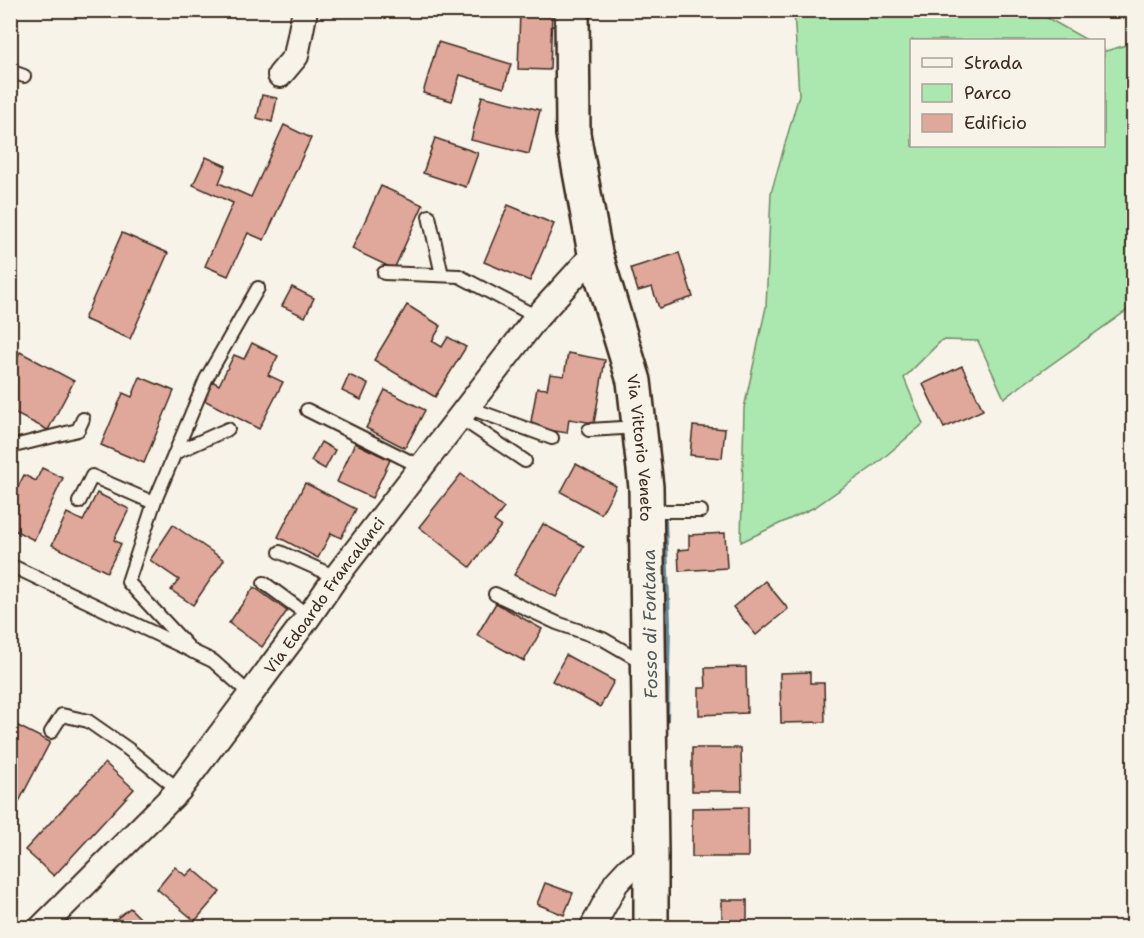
<svg xmlns="http://www.w3.org/2000/svg" width="1144" height="938" viewBox="0 0 1144 938" font-family="'Shantell Sans',sans-serif">
<style>
.green{fill:#aae8af;stroke:#728966;stroke-width:1.5}
.lines{fill:none;stroke-linecap:round;stroke-linejoin:round}
.stream{stroke:#668594;stroke-width:8}
.building{fill:#e0a79b;stroke:#3b2a1e;stroke-width:1.5}
.lane-casing{stroke:#3b2a1e;stroke-width:16}
.street-casing{stroke:#3b2a1e;stroke-width:28}
.secondary-casing{stroke:#3b2a1e;stroke-width:38}
.lane{stroke:#f7f3e8;stroke-width:12}
.street{stroke:#f7f3e8;stroke-width:24}
.secondary{stroke:#f7f3e8;stroke-width:33}
.labels{text-anchor:middle;stroke-width:5;stroke-linejoin:round;paint-order:stroke}
.street-label{font-size:16px;fill:#3b2a1e;stroke:#f7f3e8}
.water-label{font-size:18px;font-style:italic;fill:#505859;stroke:#f7f3e8}
</style>
<rect width="100%" height="100%" fill="#f7f3e8"/>
<filter id="ink" filterUnits="userSpaceOnUse"><feTurbulence type="fractalNoise" baseFrequency=".0167" numOctaves="2"/><feDisplacementMap in="SourceGraphic" scale="12" xChannelSelector="R" yChannelSelector="G"/><feConvolveMatrix kernelMatrix="1 2 1 2 8 2 1 2 1" color-interpolation-filters="sRGB"/></filter>
<g filter="url(#ink)">
<!-- green -->
<polygon class="green" points="794,11 1035,11 1087,40 912,40 912,146 1104,146 1104,50 1106,51 1133,43 1133,306 1004,398 978,341 942,340 904,378 923,424 874,466 815,507 741,542 744,408 766,307 771,193 799,95"/>
<g class="lines">
<!-- stream -->
<polyline class="stream" points="663,520 667,623 665,721"/>
</g>
<!-- building -->
<g class="building">
<polygon points="520,11 552,12 550,70 518,69"/>
<polygon points="438,42 511,64 504,88 460,75 452,101 423,93"/>
<polygon points="262,95 277,98 272,122 257,118"/>
<polygon points="482,96 540,110 529,154 471,140"/>
<polygon points="284,125 311,138 264,240 248,233 228,276 205,266 233,203 193,185 206,157 226,166 219,183 251,197"/>
<polygon points="435,138 478,153 466,187 423,173"/>
<polygon points="381,186 423,205 394,269 352,249"/>
<polygon points="508,205 554,224 530,281 484,262"/>
<polygon points="122,233 168,253 130,339 84,319"/>
<polygon points="679,253 693,297 659,308 652,287 638,291 631,268"/>
<polygon points="292,287 314,298 305,317 282,306"/>
<polygon points="407,305 441,326 432,341 442,347 448,337 466,347 435,397 374,360"/>
<polygon points="252,343 278,356 268,375 283,382 259,429 202,399 212,381 219,385 234,355 244,359"/>
<polygon points="20,352 74,381 48,430 10,411 10,371"/>
<polygon points="568,353 605,360 594,423 569,419 567,433 530,427 537,388 547,389 550,374 564,376"/>
<polygon points="962,366 983,410 944,428 923,384"/>
<polygon points="349,375 368,384 361,400 342,391"/>
<polygon points="140,377 174,391 144,463 101,445 123,393 132,397"/>
<polygon points="385,390 425,410 405,448 366,428"/>
<polygon points="693,426 725,429 722,458 690,455"/>
<polygon points="321,442 335,450 325,469 311,461"/>
<polygon points="355,443 390,460 372,498 337,482"/>
<polygon points="576,464 616,486 601,514 561,492"/>
<polygon points="42,468 63,478 34,540 10,528 10,503 24,475 36,481"/>
<polygon points="461,474 504,508 494,521 501,526 470,567 419,527"/>
<polygon points="305,483 356,509 341,538 331,533 318,558 278,537"/>
<polygon points="97,493 129,509 114,540 121,544 107,572 52,545 67,513 83,521"/>
<polygon points="543,524 584,546 556,597 514,575"/>
<polygon points="173,525 224,560 193,605 171,590 179,580 150,560"/>
<polygon points="725,533 727,568 679,571 678,550 689,549 689,535"/>
<polygon points="765,581 788,609 756,635 733,607"/>
<polygon points="254,587 287,611 262,647 229,623"/>
<polygon points="496,603 542,629 524,661 477,635"/>
<polygon points="566,655 614,681 600,707 552,681"/>
<polygon points="746,667 747,713 699,715 699,688 706,688 705,668"/>
<polygon points="810,672 810,683 824,683 825,722 781,723 780,673"/>
<polygon points="16,725 50,742 10,819 10,737"/>
<polygon points="692,748 741,748 742,791 692,791"/>
<polygon points="105,763 134,789 54,876 25,850"/>
<polygon points="748,807 748,857 692,857 692,808"/>
<polygon points="175,867 186,876 193,869 220,892 195,921 157,889"/>
<polygon points="545,883 573,893 564,915 537,904"/>
<rect x="722" y="900" width="25" height="28"/>
<polygon points="130,908 150,928 112,928 110,924"/>
</g>
<g class="lines">
<!-- lane casing -->
<g class="lane-casing">
<g id="lane">
<polyline points="10,71 24,76"/>
<polyline points="429,216 442,275"/>
<polyline points="384,273 459,276 537,317"/>
<polyline points="467,407 552,438"/>
<polyline points="307,410 421,467"/>
<polyline points="459,417 525,461"/>
<polyline points="589,430 638,427"/>
<polyline points="10,447 78,430 83,419"/>
<polyline points="177,452 228,429"/>
<polyline points="79,502 92,476 154,503 128,582 193,652"/>
<polyline points="154,503 206,379 258,288"/>
<polyline points="648,511 701,511"/>
<polyline points="280,552 336,577"/>
<polyline points="10,565 213,661 250,694"/>
<polyline points="264,583 309,616"/>
<polyline points="495,594 557,623 603,639 646,664"/>
<polyline points="51,732 62,715 88,721 128,749 179,790"/>
</g>
</g>
<!-- street casing -->
<g class="street-casing">
<g id="street">
<polyline points="280,75 296,56 305,10"/>
<path id="s1" d="M41,928L179,790L309,616L336,577L537,317L595,253"/>
<polyline points="592,928 616,883 629,869 651,855"/>
</g>
</g>
<!-- secondary casing -->
<g class="secondary-casing">
<g id="secondary">
<path id="s2" d="M572,10L573,134L595,253L634,381L646,487L651,855V928"/>
</g>
</g>
<!-- lane -->
<use href="#lane" class="lane"/>
<!-- street -->
<use href="#street" class="street"/>
<!-- secondary -->
<use href="#secondary" class="secondary"/>
</g>
</g>
<g class="labels">
<!-- street labels -->
<g class="street-label">
<text dy="6" stroke="none"><textPath href="#s2" startOffset="446">Via Vittorio Veneto</textPath></text>
<text dy="6" stroke="none"><textPath href="#s1" startOffset="438">Via Edoardo Francalanci</textPath></text>
</g>
<!-- water labels -->
<g class="water-label">
<text transform="translate(650 624) rotate(-91)" y="6">Fosso di Fontana</text>
</g>
</g>
<!-- margin -->
<rect width="1144" height="938" fill="none" stroke="#f7f3e8" stroke-width="36"/>
<rect x="18" y="18" width="1108" height="902" fill="none" stroke="#3b2a1e" stroke-width="2" filter="url(#ink)"/>
<!-- legend -->
<rect x="910" y="39" width="195" height="108" fill="#f7f3e8" stroke="#aca397" stroke-width="1.5"/>
<rect x="922" y="58" width="30" height="9" fill="#f7f3e8" stroke="#aca397" stroke-width="1.5"/>
<text x="964" y="69" font-size="18" fill="#3b2a1e">Strada</text>
<rect x="922" y="84" width="30" height="18" fill="#aae8af" stroke="#aca397" stroke-width="1.5"/>
<text x="964" y="99" font-size="18" fill="#3b2a1e">Parco</text>
<rect x="922" y="114" width="30" height="18" fill="#e0a79b" stroke="#aca397" stroke-width="1.5"/>
<text x="964" y="129" font-size="18" fill="#3b2a1e">Edificio</text>
</svg>
